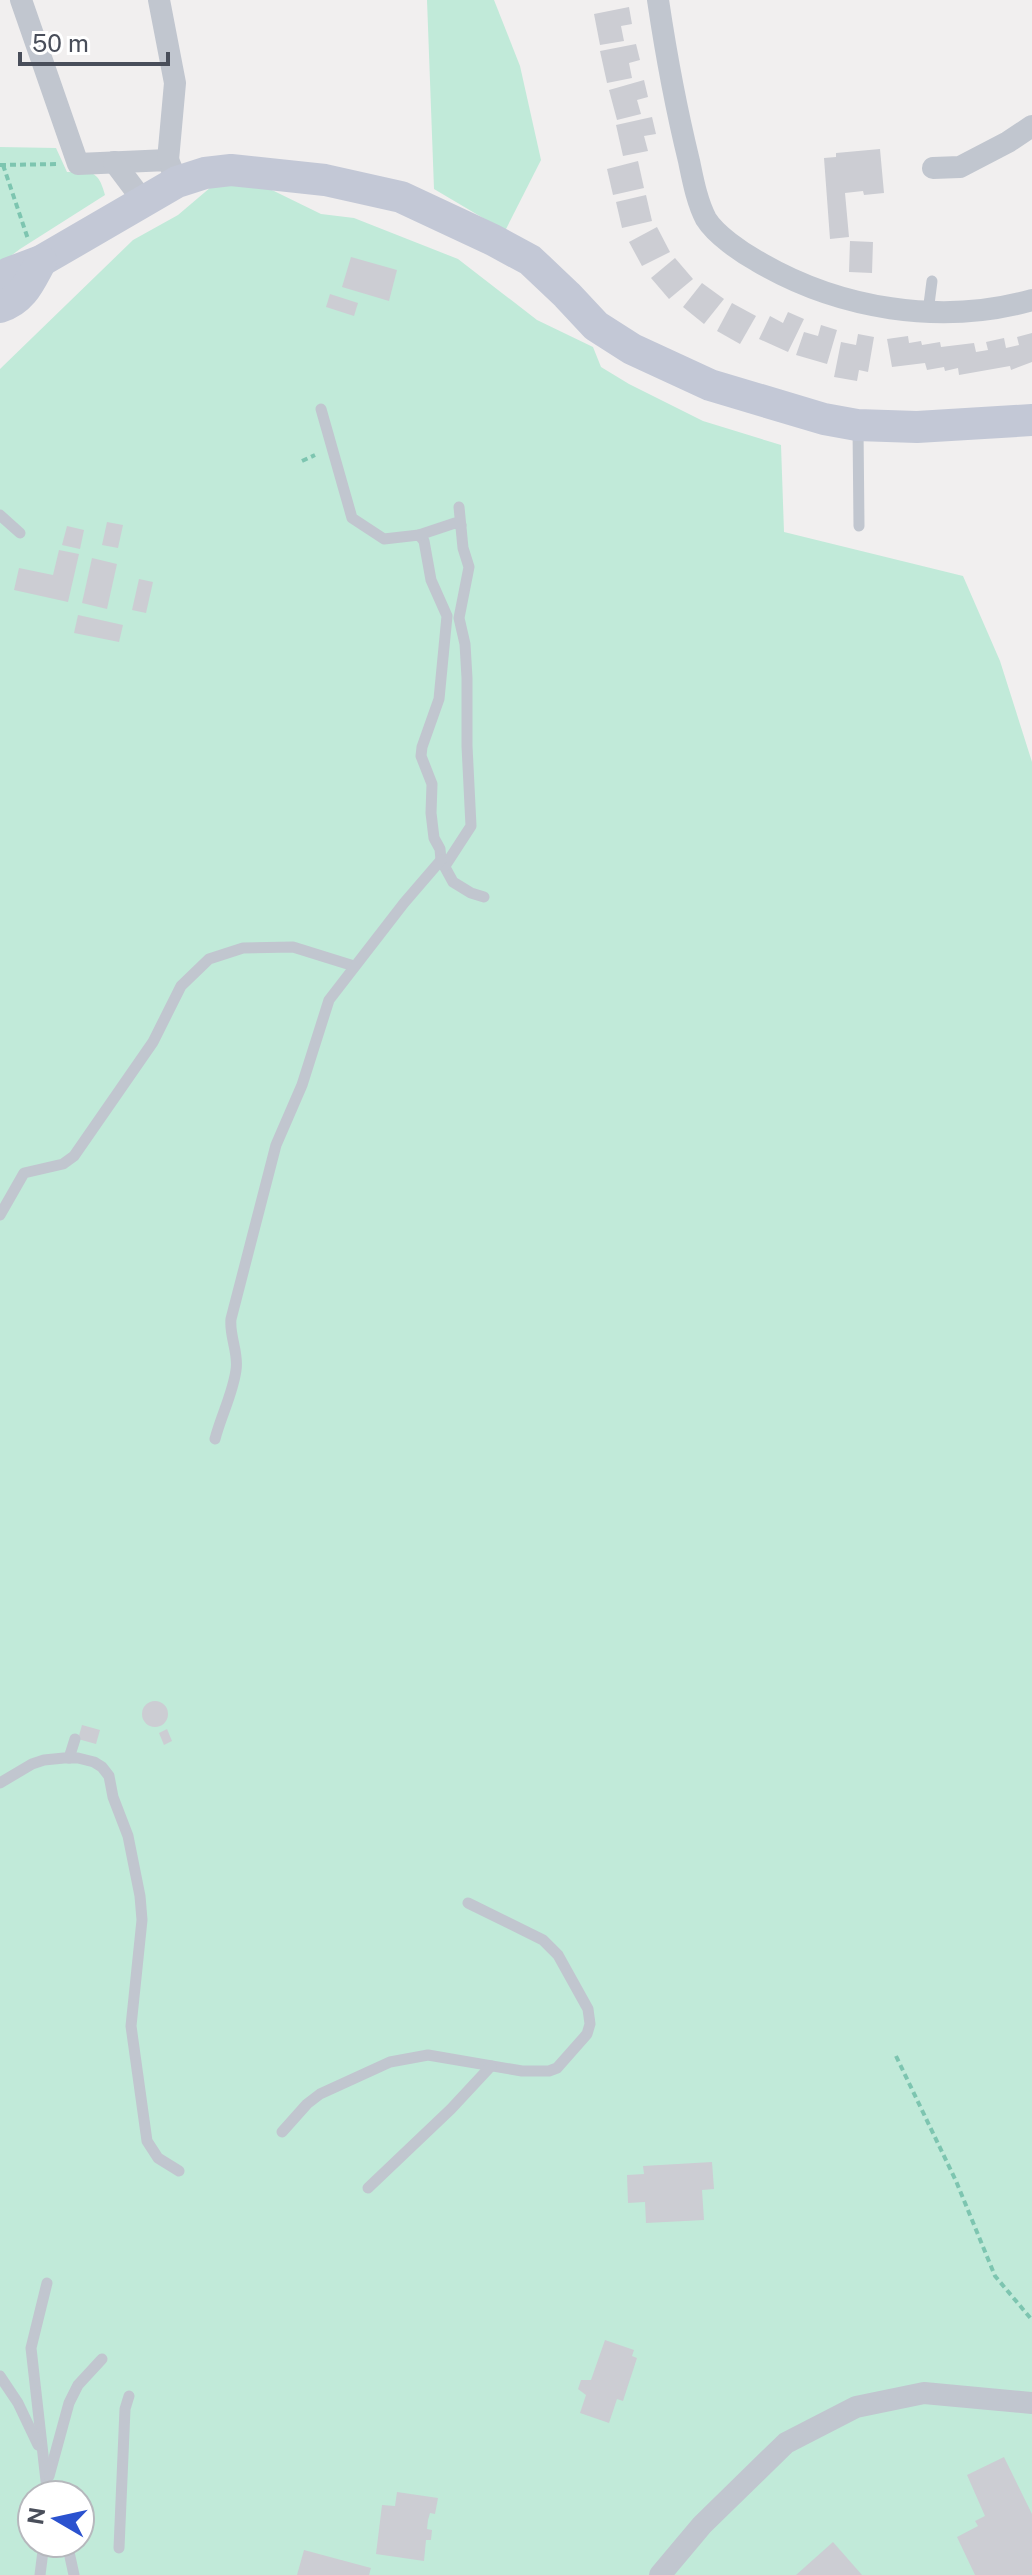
<svg xmlns="http://www.w3.org/2000/svg" width="1032" height="2575" viewBox="0 0 1032 2575" font-family="'Public Sans',sans-serif">
<style>
.green{fill:#c1ead9;fill-rule:evenodd}
.building{fill:#cccdd3}
.lines{fill:none;stroke-linecap:round;stroke-linejoin:round}
.path{stroke:#7dc5b0;stroke-width:4;stroke-dasharray:6 4;stroke-linecap:butt}
.lane{stroke:#c1c6cf;stroke-width:11}
.street{stroke:#c1c6cf;stroke-width:22}
.secondary{stroke:#c3c8d6;stroke-width:32}
</style>
<rect width="100%" height="100%" fill="#f1efef"/>
<!-- green -->
<g class="green">
<polygon points="427,0 494,0 520,66 541,160 505,231 434,189"/>
<path d="M0,147L56,148L67,172C92,172 98,169 105,195L20,249L0,264Z"/>
<path d="M231,170L321,214L354,218L458,259L537,320L593,347L601,367L629,384L703,421L781,445L784,532L963,576L1000,661L1032,762V2575H0V369L133,240L178,215ZM32,2495H80V2543H32Z"/>
</g>
<!-- building -->
<g class="building">
<polygon points="629,7 632,24 621,26 624,41 600,45 594,14"/>
<polygon points="636,44 640,60 629,63 632,78 607,83 600,51"/>
<polygon points="644,80 648,97 637,100 641,114 617,120 609,90"/>
<polygon points="652,117 656,134 644,136 648,151 623,156 616,125"/>
<polygon points="880,149 884,193 864,195 863,191 845,193 849,237 830,239 824,158 836,157 836,153"/>
<polygon points="638,161 644,188 613,195 607,169"/>
<polygon points="646,195 652,221 622,228 616,202"/>
<polygon points="657,227 670,252 642,266 629,242"/>
<polygon points="850,241 873,242 872,273 849,272"/>
<polygon points="351,257 397,270 389,301 342,287"/>
<polygon points="675,258 693,279 669,299 651,278"/>
<polygon points="702,283 724,299 704,324 683,307"/>
<polygon points="330,294 358,303 354,316 326,307"/>
<polygon points="732,303 756,316 740,344 717,331"/>
<polygon points="788,312 804,319 788,352 759,339 770,316 783,323"/>
<polygon points="821,325 837,330 827,364 796,355 804,332 818,336"/>
<polygon points="1032,333 1032,362 1011,370 1010,366 959,375 958,368 945,371 944,367 927,370 925,363 892,367 887,339 908,336 909,343 921,341 922,345 940,342 941,347 974,343 976,352 988,350 986,342 1004,338 1006,348 1019,345 1017,337"/>
<polygon points="858,334 874,337 868,372 859,370 857,381 834,377 841,342 856,345"/>
<polygon points="107,522 123,525 118,548 102,545"/>
<polygon points="67,526 84,530 80,549 62,545"/>
<polygon points="59,550 79,554 68,602 14,590 19,568 53,575"/>
<polygon points="92,558 117,564 107,609 82,603"/>
<polygon points="139,579 153,582 146,613 132,610"/>
<polygon points="78,615 123,625 119,642 74,633"/>
<circle cx="155" cy="1714" r="13"/>
<polygon points="82,1725 100,1730 96,1744 78,1739"/>
<polygon points="167,1729 172,1741 164,1745 159,1733"/>
<polygon points="712,2162 714,2189 702,2190 704,2220 646,2223 645,2202 628,2203 627,2175 644,2174 643,2166"/>
<polygon points="605,2340 634,2350 632,2356 637,2358 623,2401 617,2399 609,2423 580,2413 586,2395 578,2389 581,2380 591,2380"/>
<polygon points="1004,2457 1032,2514 1032,2575 975,2575 957,2537 978,2526 975,2521 985,2516 967,2475"/>
<polygon points="397,2492 438,2498 435,2514 430,2513 428,2520 427,2529 432,2530 431,2540 426,2540 424,2561 376,2554 382,2505 395,2506"/>
<polygon points="833,2542 862,2575 796,2575"/>
<polygon points="304,2550 371,2568 369,2575 297,2575"/>
</g>
<g class="lines">
<!-- path -->
<g class="path">
<polyline points="0,165 58,164"/>
<polyline points="3,165 28,239"/>
<polyline points="302,461 315,455"/>
<polyline points="896,2056 956,2181 995,2276 1032,2320"/>
</g>
<!-- lane -->
<g class="lane">
<polyline points="928,312 932,281"/>
<polyline points="321,409 352,518 384,539 419,535 424,541 431,580 447,616 439,699 422,747 421,756 432,784 431,813 434,838 440,849 441,860 453,882 471,893 484,897"/>
<polyline points="858,427 859,526"/>
<polyline points="0,515 20,533"/>
<polyline points="419,535 455,523 461,525"/>
<polyline points="445,866 471,826 467,746 467,678 465,644 459,618 469,567 463,548 459,507"/>
<polyline points="0,1215 24,1173 63,1164 74,1156 153,1042 181,986 209,959 243,948 293,947 354,966"/>
<path d="M215,1439C221,1416 233,1393 236,1370C239,1353 229,1336 231,1319L276,1145L302,1085L329,1000L404,903L441,860"/>
<polyline points="69,1758 75,1739"/>
<polyline points="0,1783 32,1764 44,1760 64,1758 78,1758 94,1762 102,1767 109,1776 113,1797 128,1836 140,1896 142,1920 131,2026 147,2141 158,2158 179,2171"/>
<polyline points="282,2132 307,2104 320,2094 390,2062 428,2055 522,2071 549,2071 557,2068 587,2034 590,2024 588,2009 558,1955 543,1940 468,1903"/>
<polyline points="368,2188 451,2109 491,2066"/>
<polyline points="47,2283 31,2348 46,2481 51,2495"/>
<polyline points="0,2376 18,2403 38,2445"/>
<polyline points="49,2476 69,2403 78,2385 102,2359"/>
<polyline points="67,2543 74,2575"/>
<polyline points="119,2548 125,2409 129,2396"/>
<polyline points="40,2575 44,2543"/>
</g>
<!-- street -->
<g class="street">
<polyline points="21,0 78,164 168,160 177,182"/>
<polyline points="159,0 175,83 168,160"/>
<path d="M658,0C666,54 676,108 689,161C693,180 697,202 706,219C716,235 741,252 757,261C838,309 941,326 1032,300"/>
<polyline points="114,162 144,202"/>
<polyline points="933,168 960,167 1008,142 1032,126"/>
<polyline points="660,2575 702,2525 786,2443 856,2407 924,2393 1032,2403"/>
</g>
<!-- secondary -->
<g class="secondary">
<polyline points="0,281 9,273 41,261 177,182 205,173 231,170 325,180 401,197 493,240 530,260 567,295 596,326 632,349 710,385 824,419 857,425 917,427 1032,420"/>
<path d="M0,307C23,300 30,281 41,261"/>
</g>
</g>
<!-- north arrow -->
<g transform="translate(56 2519) rotate(279)"><circle r="38" fill="#ffffff" stroke="#b6b8bd" stroke-width="2"/>
<path d="M0-6L14 30L0 20L-14 30Z" fill="#2b52cf"/>
<text y="-12" font-size="22" font-weight="bold" text-anchor="middle" fill="#494e5a">N</text>
</g>
<!-- scale -->
<path d="M20 52v12h148v-12" fill="none" stroke="#494e5a" stroke-width="4"/>
<text x="32" y="52" font-size="24" fill="#494e5a" stroke="#ffffff" stroke-width="6" paint-order="stroke">50 m</text>
</svg>
